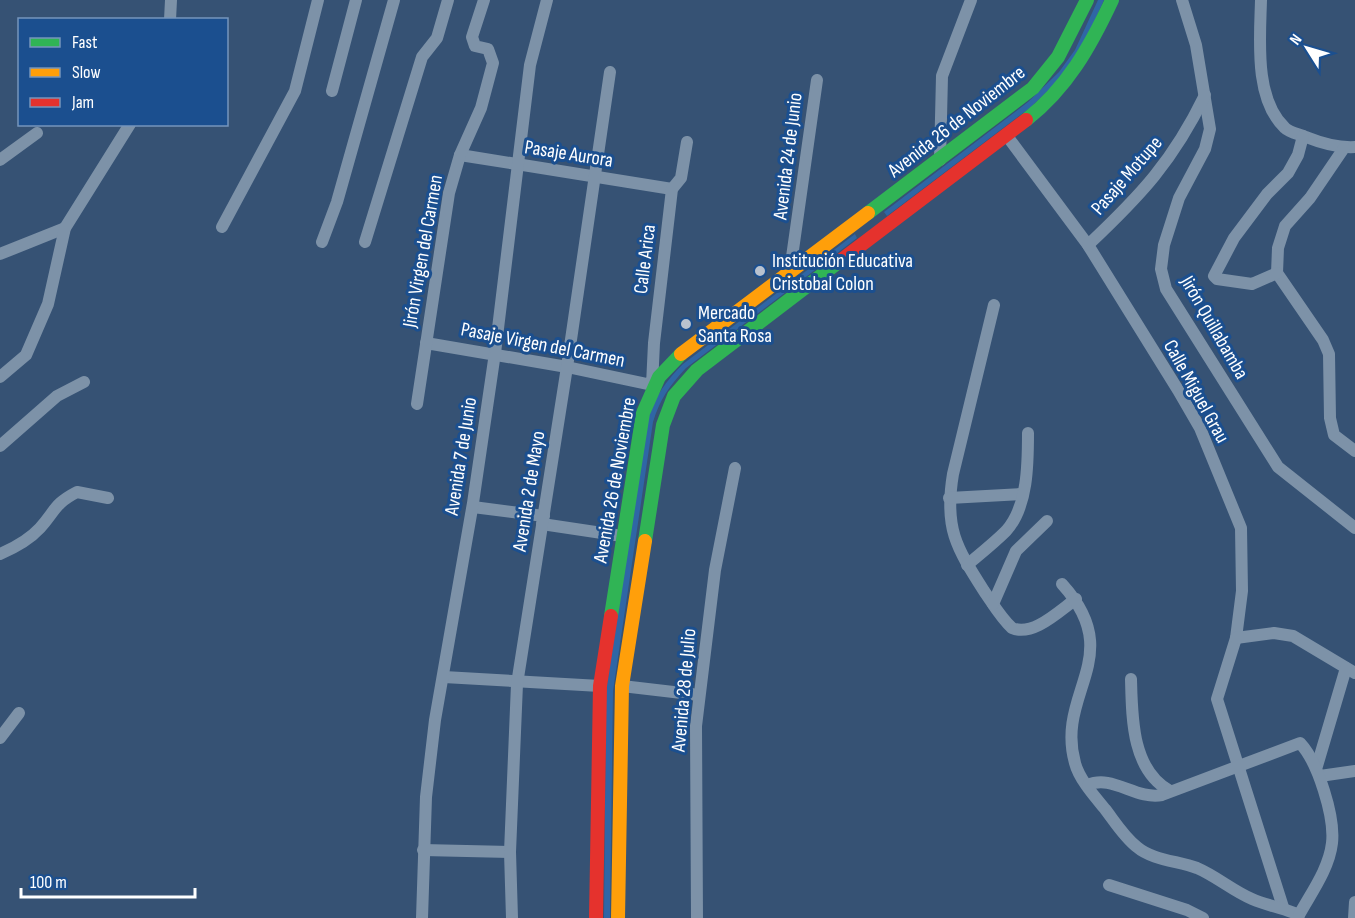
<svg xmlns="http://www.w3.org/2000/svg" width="1355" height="918" viewBox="0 0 1355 918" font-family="'Sofia Sans Condensed',sans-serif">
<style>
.green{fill:#2f66a5}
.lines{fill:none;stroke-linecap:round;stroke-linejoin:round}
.street{stroke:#7d92a8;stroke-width:12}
.fast{stroke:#30b455;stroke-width:14}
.slow{stroke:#ff9f0a;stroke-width:14}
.jam{stroke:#e5322d;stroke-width:14}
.poi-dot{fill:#b9c2ce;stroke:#1b4f8f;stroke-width:2}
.labels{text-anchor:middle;stroke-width:6;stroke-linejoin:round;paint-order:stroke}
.street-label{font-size:20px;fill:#fff;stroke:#1b4f8f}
.poi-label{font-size:20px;fill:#fff;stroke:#1b4f8f;text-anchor:start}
</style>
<rect width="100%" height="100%" fill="#365274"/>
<!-- green -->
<g class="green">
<polygon points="1098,0 1104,0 1089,33 1063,76 1031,107 887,216 884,212 1028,102 1059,72 1075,50"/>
<path d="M855,234L857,238L686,368C670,385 660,399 653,422L613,691L610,918H604L606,691L647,421C654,397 666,381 683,364Z"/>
</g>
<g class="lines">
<!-- street -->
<g class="street">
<polyline points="1182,0 1196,45 1210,129 1205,149 1179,198 1164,245 1161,269 1166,289 1278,467 1355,528"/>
<path d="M1261,0C1260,39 1254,99 1285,128C1290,133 1300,134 1306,137C1321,143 1339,148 1355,147"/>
<polyline points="170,20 171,0"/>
<polyline points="332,91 356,0"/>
<polyline points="1007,136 1088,245 1178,390 1200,428 1241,528 1242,591 1236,638 1217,699 1283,907"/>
<polyline points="1344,148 1310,198 1285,226 1278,248 1277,273 1323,340 1329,354 1330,418 1334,435 1355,451"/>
<polyline points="460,155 672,189"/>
<polyline points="0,160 37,133"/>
<polyline points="940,160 942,76 971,0"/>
<polyline points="222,227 295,91 318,0"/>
<polyline points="322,242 337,202 394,0"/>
<polyline points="365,242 422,57 437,38 448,0"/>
<path d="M1088,245C1141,195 1173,161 1205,95"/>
<polyline points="0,254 65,228"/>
<polyline points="790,271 817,80"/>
<polyline points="1277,273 1252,284 1217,279 1214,276 1234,238 1267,194 1288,173 1298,155 1303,136"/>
<path d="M994,305L953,474C944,528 956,547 984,591C993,604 1001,618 1012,628C1033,637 1059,611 1076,599"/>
<polyline points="426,343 567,367 652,385 654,343 672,189 681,178 687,142"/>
<polyline points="0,377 26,355 48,304 65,228 130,124"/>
<polyline points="417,404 449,193 460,155 481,108 493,63 488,49 475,46 472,37 484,0"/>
<polyline points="0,446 57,396 84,382"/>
<polyline points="949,498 1022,494"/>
<polyline points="473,507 544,516"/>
<polyline points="542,524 622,536"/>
<path d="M0,554C14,548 29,540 40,528C56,510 54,504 77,492L108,498"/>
<path d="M967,565C980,554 994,543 1006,531C1028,507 1028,463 1028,433"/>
<path d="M1062,584C1128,657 1055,692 1075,763C1079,779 1095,797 1105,809C1115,822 1124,837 1137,847C1152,860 1178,861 1197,868C1216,876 1233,891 1252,899C1268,906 1284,908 1299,915"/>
<polyline points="993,604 1016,551 1047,521"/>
<polyline points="1236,638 1274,633 1293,636 1355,673"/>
<polyline points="444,677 600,686"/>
<path d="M1131,679C1132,719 1132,770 1170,791"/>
<polyline points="622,686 699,695"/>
<polyline points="0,738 19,713"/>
<polyline points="1317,766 1346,668"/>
<polyline points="1320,776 1355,771"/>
<path d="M1088,785C1112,774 1136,800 1162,795L1300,743C1318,762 1335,817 1332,843C1329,869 1311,893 1299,915"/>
<polyline points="423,850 510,852"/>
<polyline points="1109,885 1187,910 1203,918"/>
<polyline points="422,918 426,797 435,720 473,503 495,353 530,65 547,0"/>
<polyline points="512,918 510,852 517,684 567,367 610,72"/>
<polyline points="697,918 696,726 715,570 735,468"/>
<polyline points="1354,918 1355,902"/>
</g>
<!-- fast -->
<g class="fast">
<path d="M1026,120C1067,88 1090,47 1112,0"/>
<polyline points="868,213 1033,88 1058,57 1087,0"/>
<polyline points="645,541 663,425 674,396 697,370 840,261"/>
<polyline points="611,616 643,413 659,377 681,354"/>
</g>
<!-- slow -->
<g class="slow">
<polyline points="681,354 868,213"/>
<polyline points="618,918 622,686 645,541"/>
</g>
<!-- jam -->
<g class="jam">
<polyline points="840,261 1026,120"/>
<polyline points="596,918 600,686 611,616"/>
</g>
</g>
<!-- markers -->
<g class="poi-dot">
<circle cx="760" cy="271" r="6"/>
<circle cx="686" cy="324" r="6"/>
</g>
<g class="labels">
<!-- street labels -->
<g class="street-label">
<text transform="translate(956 121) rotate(-38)" y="7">Avenida 26 de Noviembre</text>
<text transform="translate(569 153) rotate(9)" y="7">Pasaje Aurora</text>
<text transform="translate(787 156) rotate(-83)" y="7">Avenida 24 de Junio</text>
<text transform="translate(1126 175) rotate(-49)" y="7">Pasaje Motupe</text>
<text transform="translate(422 251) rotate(-80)" y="7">Jirón Virgen del Carmen</text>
<text transform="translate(644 259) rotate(-83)" y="7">Calle Arica</text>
<text transform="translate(1215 327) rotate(60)" y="7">Jirón Quillabamba</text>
<text transform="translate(543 344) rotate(11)" y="7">Pasaje Virgen del Carmen</text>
<text transform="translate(1197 391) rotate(61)" y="7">Calle Miguel Grau</text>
<text transform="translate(460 456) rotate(-81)" y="7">Avenida 7 de Junio</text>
<text transform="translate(614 480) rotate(-80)" y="7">Avenida 26 de Noviembre</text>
<text transform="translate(528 491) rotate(-81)" y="7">Avenida 2 de Mayo</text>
<text transform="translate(683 690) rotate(-85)" y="7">Avenida 28 de Julio</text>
</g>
<!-- poi labels -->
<g class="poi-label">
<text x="772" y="267">Institución Educativa<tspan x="772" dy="23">Cristobal Colon</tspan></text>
<text x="698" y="319">Mercado<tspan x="698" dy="23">Santa Rosa</tspan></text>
</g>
</g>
<!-- legend -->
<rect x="18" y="18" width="210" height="108" fill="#1b4f8f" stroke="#7695bc" stroke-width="1.5"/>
<rect x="30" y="38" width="30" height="9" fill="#30b455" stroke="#7695bc" stroke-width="1.5"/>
<text x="72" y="48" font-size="18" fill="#ffffff">Fast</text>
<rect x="30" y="68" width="30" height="9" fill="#ff9f0a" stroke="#7695bc" stroke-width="1.5"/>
<text x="72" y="78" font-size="18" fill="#ffffff">Slow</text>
<rect x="30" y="98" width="30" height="9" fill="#e5322d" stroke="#7695bc" stroke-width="1.5"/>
<text x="72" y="108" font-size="18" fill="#ffffff">Jam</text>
<!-- north arrow -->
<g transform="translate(1307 48) rotate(307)" stroke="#1b4f8f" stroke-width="4.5" paint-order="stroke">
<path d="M0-4.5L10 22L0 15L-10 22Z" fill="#ffffff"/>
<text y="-9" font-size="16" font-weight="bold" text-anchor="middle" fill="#ffffff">N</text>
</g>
<!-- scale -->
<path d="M21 888v9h174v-9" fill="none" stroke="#ffffff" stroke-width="3"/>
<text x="30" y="888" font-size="18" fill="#ffffff" stroke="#1b4f8f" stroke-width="4.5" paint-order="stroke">100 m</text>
</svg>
